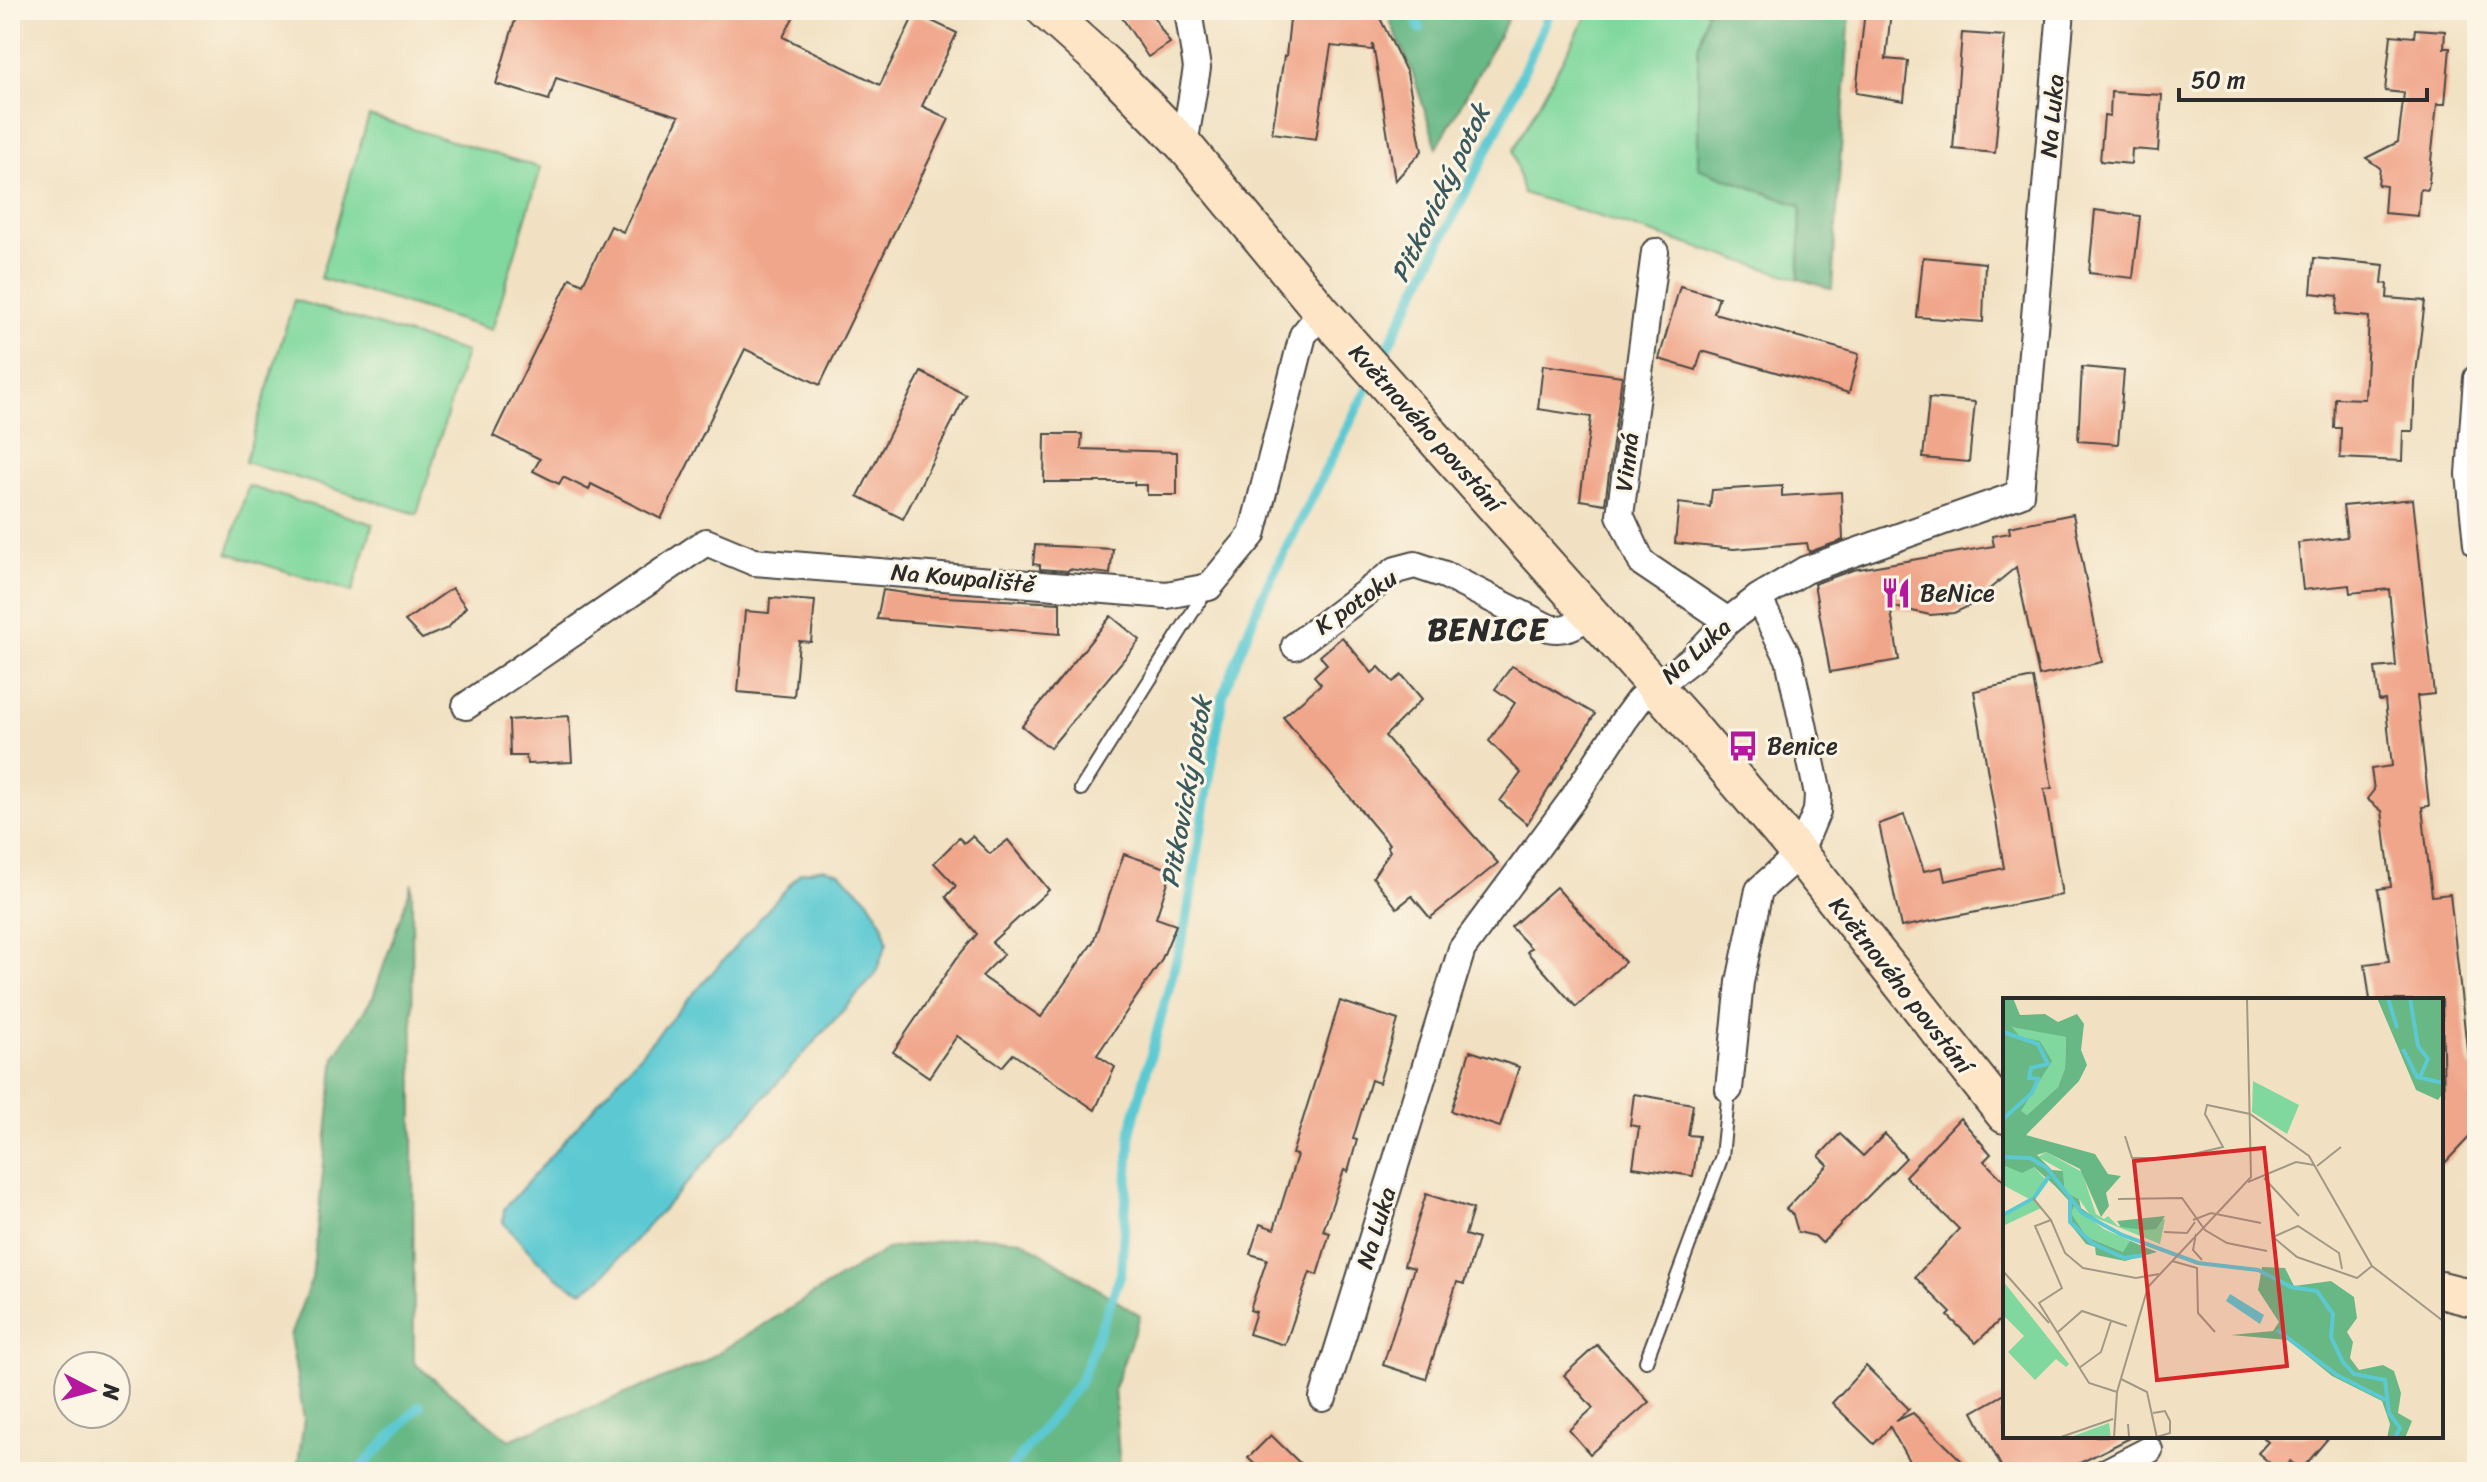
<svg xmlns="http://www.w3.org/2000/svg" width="2487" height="1482" viewBox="0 0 2487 1482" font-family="Sriracha,sans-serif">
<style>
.green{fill:#80d89e;stroke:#568264;stroke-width:2}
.forest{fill:#68b885;stroke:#4a7258;stroke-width:2}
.water{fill:#5cc9d2;stroke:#447a7e;stroke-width:2}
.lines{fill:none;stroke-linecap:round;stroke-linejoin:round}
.stream{stroke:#5cc9d2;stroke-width:10}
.building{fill:#f0a68a}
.lane-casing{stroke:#494642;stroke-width:16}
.street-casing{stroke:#494642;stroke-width:30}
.secondary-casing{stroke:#494642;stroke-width:40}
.lane{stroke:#fff;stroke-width:12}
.street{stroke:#fff;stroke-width:26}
.secondary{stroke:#fde5c5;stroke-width:36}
.labels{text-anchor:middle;stroke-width:6;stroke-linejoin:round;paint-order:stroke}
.street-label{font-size:24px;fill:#2b2b2b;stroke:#fcf5e5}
.poi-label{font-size:24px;fill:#2b2b2b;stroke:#fcf5e5;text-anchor:start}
.water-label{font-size:26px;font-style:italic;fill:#3a5a5d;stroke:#fcf5e5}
.district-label{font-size:32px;font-weight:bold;letter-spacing:2px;fill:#2b2b2b;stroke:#fcf5e5}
.inset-river{fill:none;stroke:#5cc9d2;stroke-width:4}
.inset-road{fill:none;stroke:#a29886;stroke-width:2}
.view{fill:#d62828;fill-opacity:0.15;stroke:#d62828;stroke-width:4}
.inset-edge{fill:none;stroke:#2b2b2b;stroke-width:4}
</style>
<rect width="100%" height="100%" fill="#fcf5e5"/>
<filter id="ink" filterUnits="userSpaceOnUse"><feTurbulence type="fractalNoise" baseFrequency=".0125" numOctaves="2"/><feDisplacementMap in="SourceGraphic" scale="16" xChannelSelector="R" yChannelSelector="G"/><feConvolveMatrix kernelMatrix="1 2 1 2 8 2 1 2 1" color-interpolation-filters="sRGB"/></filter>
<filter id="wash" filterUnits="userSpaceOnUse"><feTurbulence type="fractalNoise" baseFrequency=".006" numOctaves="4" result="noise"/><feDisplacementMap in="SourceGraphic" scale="32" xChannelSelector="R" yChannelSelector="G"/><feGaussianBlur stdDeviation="1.8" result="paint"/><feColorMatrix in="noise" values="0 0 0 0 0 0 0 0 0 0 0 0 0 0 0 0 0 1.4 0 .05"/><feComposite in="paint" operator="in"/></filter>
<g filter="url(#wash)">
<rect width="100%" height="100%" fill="#f1e1c2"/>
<!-- green -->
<g class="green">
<polygon points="1590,10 1707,10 1698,48 1698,168 1801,206 1799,279 1523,193 1513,151"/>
<polygon points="369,116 541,168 492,330 320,278"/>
<polygon points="294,300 466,352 417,514 245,462"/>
<polygon points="248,486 373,524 352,592 228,553"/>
</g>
<!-- forest -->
<g class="forest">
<polygon points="1388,10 1513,10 1437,148 1413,74 1389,18"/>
<polygon points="1707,10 1850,10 1832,289 1799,279 1801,206 1698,168 1698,48"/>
<polygon points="412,883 414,1363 509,1440 698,1365 887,1249 972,1236 1022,1240 1140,1316 1114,1388 1120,1472 297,1472 304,1419 290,1336 312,1278 335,1056 373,997"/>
</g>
<!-- water -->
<path class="water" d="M823,868L840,873L867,898L883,924L887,943L875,975L600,1279L583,1291C551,1281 525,1246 503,1222L504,1209L800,873Z"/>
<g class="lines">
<!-- stream -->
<g class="stream">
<polyline points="1413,10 1420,29"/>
<polyline points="1379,364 1497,130 1551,10"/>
<polyline points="357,1472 420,1406"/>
<polyline points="1008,1472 1080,1382 1121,1274 1131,1129 1186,924 1223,695 1262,596 1372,379"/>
</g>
</g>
<g id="blocks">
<!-- building -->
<g class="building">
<polygon points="518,10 797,10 783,37 880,85 915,13 957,33 922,106 949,119 820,385 745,349 661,519 591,484 589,490 563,477 559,484 533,471 540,459 493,436 570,278 583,284 611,226 623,232 679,116 556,78 549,100 496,84"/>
<polygon points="1117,10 1149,10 1170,43 1148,57"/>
<polygon points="1291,10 1376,10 1407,73 1422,151 1395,181 1373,44 1372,50 1331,46 1316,139 1272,133 1284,56 1286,56"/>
<polygon points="1865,10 1891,10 1886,59 1908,61 1904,101 1856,93"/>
<polygon points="2415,29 2445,31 2444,48 2450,48 2445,104 2437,104 2428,190 2420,189 2418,216 2384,213 2386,186 2378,185 2380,168 2366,158 2398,142 2404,93 2385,91 2391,35 2414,37"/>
<polygon points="1962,33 2005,36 1995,153 1953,149"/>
<polygon points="2111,92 2162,95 2158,151 2132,149 2131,164 2100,161 2104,116 2110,117"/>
<polygon points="2095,210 2140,216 2133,278 2089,273"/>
<polygon points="1923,257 1985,263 1983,322 1917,317"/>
<polygon points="2314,258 2384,265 2382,283 2388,284 2387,298 2425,301 2415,382 2413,431 2403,431 2402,461 2340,458 2341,428 2334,428 2335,398 2365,399 2369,317 2336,314 2338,296 2311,293"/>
<polygon points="1680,286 1719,297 1714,313 1859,354 1849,393 1702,351 1696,370 1659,359"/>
<polygon points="1543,365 1622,376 1605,504 1580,500 1591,417 1538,409"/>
<polygon points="2082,367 2124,371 2118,444 2078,441"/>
<polygon points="921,372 966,395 903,519 858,496"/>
<polygon points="1929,398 1975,402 1969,462 1923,458"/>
<polygon points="1045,434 1082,434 1081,449 1177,452 1177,495 1147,495 1147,485 1134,485 1134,482 1044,482"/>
<polygon points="1782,486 1782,496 1841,492 1843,540 1809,552 1807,543 1734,549 1675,543 1679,503 1710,507 1712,490"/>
<polygon points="2413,499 2434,694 2417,696 2429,806 2422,807 2432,896 2450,894 2469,1067 2477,1067 2477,1129 2441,1167 2441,1108 2444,1105 2442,1000 2370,1000 2365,964 2389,961 2378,889 2391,887 2382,811 2367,799 2374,790 2371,769 2392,766 2385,700 2379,701 2375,668 2396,666 2389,589 2350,593 2349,585 2303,590 2298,543 2347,537 2343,506"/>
<polygon points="2073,514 2102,662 2039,676 2016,567 1969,606 1954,613 1930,615 1890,606 1899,660 1830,672 1814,584 1853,570 1994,546 1992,536 2010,533 2009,527"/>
<polygon points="1035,545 1113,549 1110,574 1069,569 1068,571 1040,569 1040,565 1033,564"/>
<polygon points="452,588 466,607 448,628 422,639 405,621"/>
<polygon points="883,590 926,596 1060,603 1060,634 877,619"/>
<polygon points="770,598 815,601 811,642 799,641 794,697 738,692 745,611 769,613"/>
<polygon points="1111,616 1140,640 1050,748 1022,726"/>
<polygon points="1342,637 1372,673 1379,667 1393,682 1402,675 1422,699 1385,736 1498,863 1430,918 1412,896 1397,908 1373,877 1390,851 1387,846 1389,844 1283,717 1321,684 1314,676 1327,664 1320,656"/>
<polygon points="1512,666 1595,714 1527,824 1500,801 1521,773 1489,741 1515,703 1495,689"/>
<polygon points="2033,678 2052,788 2044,789 2062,895 1901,927 1879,824 1904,815 1924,871 1942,867 1945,881 2004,868 1974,691"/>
<polygon points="569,716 572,762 527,764 526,756 510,756 509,720"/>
<polygon points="972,836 990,854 1008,840 1049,890 992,942 1004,954 982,976 1041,1017 1093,942 1124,854 1172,870 1156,918 1176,925 1161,961 1097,1055 1115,1067 1095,1110 1013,1054 1002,1067 957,1036 929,1077 893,1052 956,959 977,934 946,897 956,886 934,863 959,838 964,843"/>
<polygon points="1556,887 1625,962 1576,1007 1527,952 1531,948 1511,927"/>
<polygon points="1340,1001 1398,1020 1379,1083 1371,1080 1353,1139 1357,1140 1348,1172 1344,1170 1323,1231 1330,1233 1317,1275 1310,1272 1285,1345 1249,1334 1256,1312 1250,1310 1267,1259 1250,1254 1260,1224 1274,1229 1297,1155 1292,1154"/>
<polygon points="1470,1051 1519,1067 1500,1127 1451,1111"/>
<polygon points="1634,1094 1693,1104 1688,1135 1699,1136 1693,1176 1633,1167 1639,1127 1630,1125"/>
<polygon points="1960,1118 1991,1154 1984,1161 2005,1182 2005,1315 1976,1343 1948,1316 1951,1313 1915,1277 1959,1229 1905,1176"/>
<polygon points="1840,1134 1863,1156 1885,1134 1906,1158 1822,1243 1815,1236 1798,1232 1793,1215 1786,1209 1828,1165 1819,1156"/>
<polygon points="1426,1194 1473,1209 1465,1235 1478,1239 1464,1284 1457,1282 1426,1379 1383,1365 1414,1268 1404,1265"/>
<polygon points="1597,1345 1649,1402 1590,1454 1569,1430 1593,1408 1564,1375"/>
<polygon points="1866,1366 1909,1409 1896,1421 1913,1413 1973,1472 1915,1472 1890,1427 1874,1444 1832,1403"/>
<polygon points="2005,1394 2005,1436 2134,1436 2062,1472 2004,1472 1973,1412"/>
<polygon points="1271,1435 1309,1472 1263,1472 1248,1458"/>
<polygon points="2262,1436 2330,1436 2301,1470 2290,1461 2280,1472 2258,1453 2268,1442"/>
</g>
</g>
</g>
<g filter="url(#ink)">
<use href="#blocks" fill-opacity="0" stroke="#494642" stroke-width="2"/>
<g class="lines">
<!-- lane casing -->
<g class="lane-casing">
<g id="lane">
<polyline points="1081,789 1207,589"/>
<polyline points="1646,1361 1722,1156 1729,1089"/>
</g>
</g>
<!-- street casing -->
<g class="street-casing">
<g id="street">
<polyline points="1184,145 1197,68 1188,10"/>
<polyline points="1655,252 1620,515 1642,563 1728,621"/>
<polyline points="2477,378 2470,474 2477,544"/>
<path d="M1295,646L1396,570L1415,565L1445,575L1549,628C1567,632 1577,623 1592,614"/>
<polyline points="466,706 706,542 754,562 1167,595 1209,587 1252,535 1303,335 1322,312"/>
<polyline points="1729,1089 1740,982 1759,890 1799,854 1817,811 1818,794 1789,659 1758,598"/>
<polyline points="1323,1398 1462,949 1572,800 1625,719 1639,700 1693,658 1728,621 1758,598 1805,570 2020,494 2061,10"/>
<polyline points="2106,1472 2149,1450"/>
</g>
</g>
<!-- secondary casing -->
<g class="secondary-casing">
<g id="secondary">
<polyline points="1045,10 1105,64 1184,145 1322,312 1685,720 1799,854 2005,1115"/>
<polyline points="2441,1290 2477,1299"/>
</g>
</g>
<!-- lane -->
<use href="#lane" class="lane"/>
<!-- street -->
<use href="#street" class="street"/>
<!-- secondary -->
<use href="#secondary" class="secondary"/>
</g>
</g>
<!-- icons -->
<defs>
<g id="restaurant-bare" transform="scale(2.4)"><path d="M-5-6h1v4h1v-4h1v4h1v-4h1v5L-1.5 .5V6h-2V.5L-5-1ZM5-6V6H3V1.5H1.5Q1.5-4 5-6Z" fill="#b5179e" stroke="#fcf5e5" stroke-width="2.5" paint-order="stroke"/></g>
<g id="bus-bare" transform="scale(2.4)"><path d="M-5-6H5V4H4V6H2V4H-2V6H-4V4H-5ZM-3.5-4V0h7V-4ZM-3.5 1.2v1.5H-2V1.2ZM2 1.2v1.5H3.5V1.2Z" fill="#b5179e" stroke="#fcf5e5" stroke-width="2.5" paint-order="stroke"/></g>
</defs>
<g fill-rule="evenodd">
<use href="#restaurant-bare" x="1896" y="593"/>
<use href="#bus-bare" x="1743" y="746"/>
</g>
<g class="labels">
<!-- street labels -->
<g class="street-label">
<text transform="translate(2052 116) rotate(-85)" y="8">Na Luka</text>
<text transform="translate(1426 428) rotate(48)" y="8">Květnového povstání</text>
<text transform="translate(1627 462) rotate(-83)" y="8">Vinná</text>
<text transform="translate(963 578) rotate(5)" y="8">Na Koupaliště</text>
<text transform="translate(1356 602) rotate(-35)" y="8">K potoku</text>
<text transform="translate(1696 651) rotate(-42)" y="8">Na Luka</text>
<text transform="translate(1901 985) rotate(52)" y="8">Květnového povstání</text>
<text transform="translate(1376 1228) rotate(-73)" y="8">Na Luka</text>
</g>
<!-- poi labels -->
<g class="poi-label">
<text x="1920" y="601">BeNice</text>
<text x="1767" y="754">Benice</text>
</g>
<!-- water labels -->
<g class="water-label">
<text transform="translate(1440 193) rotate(-64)" y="9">Pitkovický potok</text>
<text transform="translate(1186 792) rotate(-80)" y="9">Pitkovický potok</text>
</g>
<!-- district labels -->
<g class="district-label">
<text x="1488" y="640">BENICE</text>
</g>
</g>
<!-- overview -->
<g transform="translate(2003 998)">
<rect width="440" height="440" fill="#f1e1c2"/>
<path d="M10,28L63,39L62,70L55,89L24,117L17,113L42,74L39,48L9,34ZM250,83L296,107L284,136L249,114ZM43,154L79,174L93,216L101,221L105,218L115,228L162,221L157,246L88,218L76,201L62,194L60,173L35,159ZM0,167L31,169L45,184L31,202L38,210L0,228V216L26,201L0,187ZM71,209L101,231L141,249L120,254L84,239L68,215ZM0,283L66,366L63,369L53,361L32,382L5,354L21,338L0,317ZM106,425L108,440H65Z" fill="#80d89e"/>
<path d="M0,0H10L17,17L42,16L55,24L74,16L81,26L78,52L84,67L76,83L23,137L92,156L105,176L118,178L103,195L106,208L98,219L77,171L43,154L34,157L49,172L60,173L62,194L76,201L78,210L119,239L71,209L68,215L84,239L120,254L127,243L154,254L122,263L93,257L92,249L83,246L67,226L66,203L52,188L31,169L19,175L0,167ZM9,29L63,39L62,70L55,89L24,117L18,113L49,63L37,43L17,39ZM374,0H440V95L435,102L413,92ZM162,218L153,231L142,232L118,229L114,223ZM259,269L282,270L291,288L328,283L351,299L354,320L344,334L350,344L347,360L356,372L380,367L391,373L398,395L395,415L409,423L402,440H384L387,426L379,403L329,378L285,342L228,337L270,333L276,324L255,292Z" fill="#68b885" fill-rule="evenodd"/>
<path d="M227,296L261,317L257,326L223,303Z" fill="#5cc9d2"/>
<path class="inset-river" d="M385,0L394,30M407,0L415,48L425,61L417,79M0,34L35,46L45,66L28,70L26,80L35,81L29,95L0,121M400,51L414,79L440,85M0,159L27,160L44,170L79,215L119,237L195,265L255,272L288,289L314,293L330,316L328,339L340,364L351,376L382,382L386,415L397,430L392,440M67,202V224L89,245L121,260L143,257M0,217L31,200L46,178M274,332L334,377L385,403"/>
<path class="inset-road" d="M122,138L129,160H173L220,149L202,116L204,107L247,116L306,158L369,268L440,323M314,168L338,149M261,180L296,218M245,184L293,164L311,167M30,200L48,222L62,255L80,270L133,280L156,276M115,201L179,200L202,232L224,245L264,253M48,222L32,228L59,290L36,305L86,385L114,394M190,222L208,215L258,225M161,234L184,235L192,224M193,236L190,252L199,262M169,263L194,270L195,315L212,334M339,271L336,255L295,228L270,239L294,259L354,280L369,268M0,273L46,325M55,334L79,313L124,328M76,370L98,354L108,323M118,381L144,394L154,440M150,415L162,413L167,423V435L154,439M111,439H126L125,426M55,440L110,421M111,440L114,394L145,289L248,179L244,0"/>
<path class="view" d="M261,150L284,368L154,382L131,163Z"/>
<rect width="440" height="440" class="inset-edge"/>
</g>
<!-- margin -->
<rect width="2487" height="1482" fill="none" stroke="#fcf5e5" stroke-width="40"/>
<!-- north arrow -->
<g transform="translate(92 1390) rotate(96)"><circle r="38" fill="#fcf5e5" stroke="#a8a49b" stroke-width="2"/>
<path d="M0-6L14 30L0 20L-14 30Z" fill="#b5179e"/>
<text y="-12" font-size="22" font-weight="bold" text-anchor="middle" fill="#2b2b2b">N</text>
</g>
<!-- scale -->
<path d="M2179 88v12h248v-12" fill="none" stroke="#2b2b2b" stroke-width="4"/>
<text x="2191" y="88" font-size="24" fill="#2b2b2b" stroke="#fcf5e5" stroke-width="6" paint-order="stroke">50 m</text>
</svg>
